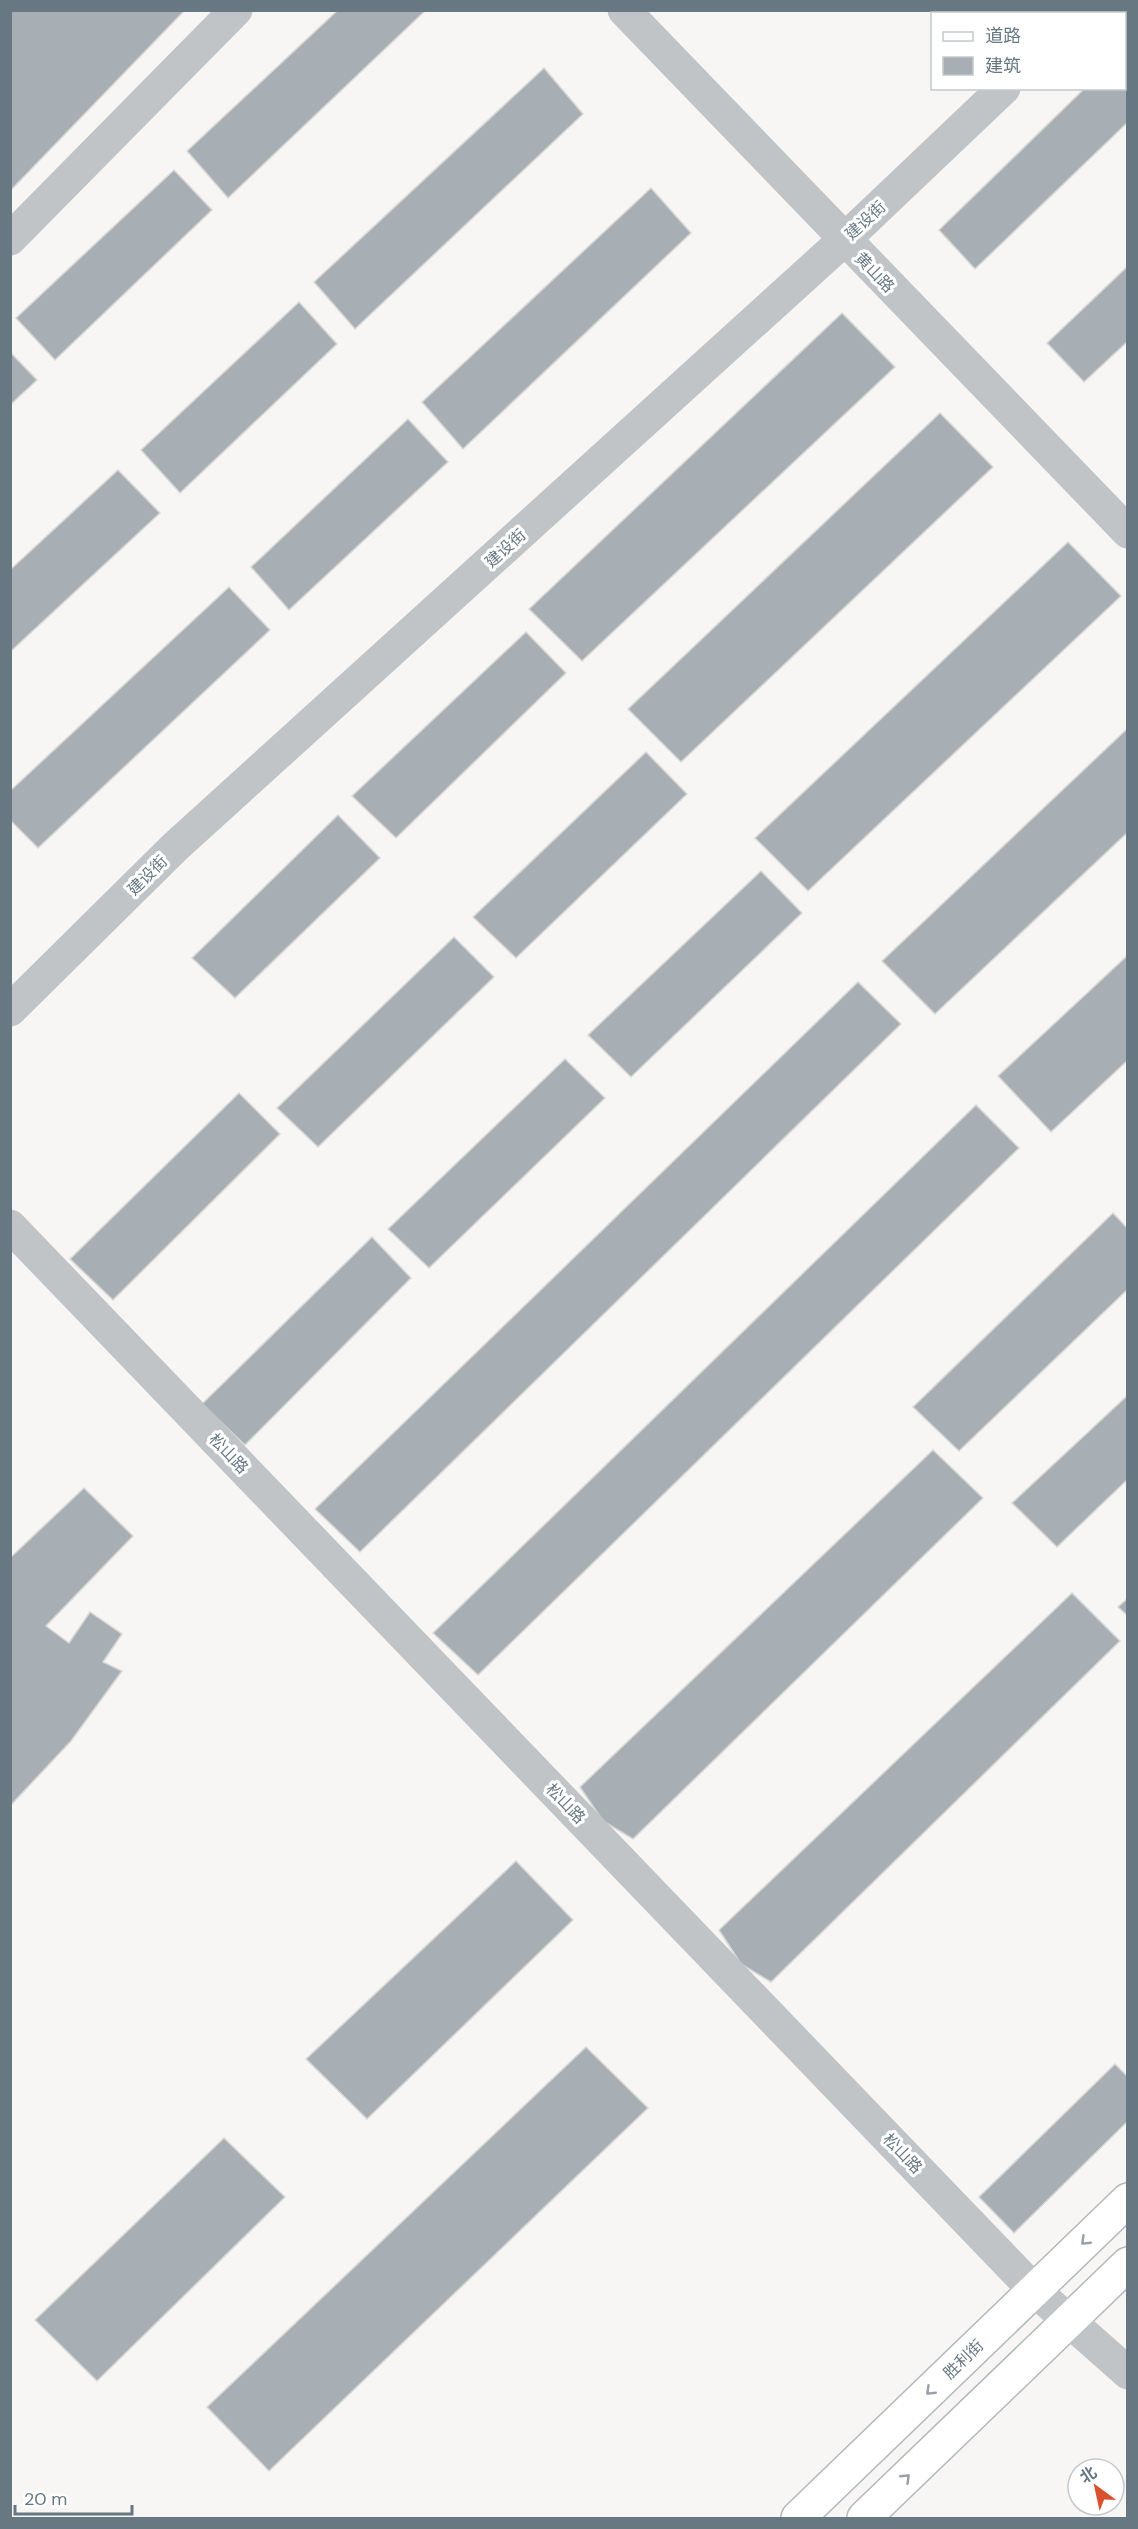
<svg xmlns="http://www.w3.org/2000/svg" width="1138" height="2529" viewBox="0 0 1138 2529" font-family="'DM Sans','Noto Sans SC',sans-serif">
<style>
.building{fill:#a7afb4;stroke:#d8d8d6;stroke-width:1.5}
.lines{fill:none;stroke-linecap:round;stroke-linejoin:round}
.major-casing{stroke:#b3b8bb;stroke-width:36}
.minor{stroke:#c0c4c7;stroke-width:33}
.major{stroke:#fff;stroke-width:33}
.oneway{stroke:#95a0a8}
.labels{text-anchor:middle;stroke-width:6;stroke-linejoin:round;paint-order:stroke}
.street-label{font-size:16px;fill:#677883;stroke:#fff}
</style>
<rect width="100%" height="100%" fill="#f7f6f4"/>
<!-- building -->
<g class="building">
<polygon points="10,10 185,10 10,191"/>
<polygon points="338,10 426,10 228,198 187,151"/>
<polygon points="1128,48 1128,122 975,269 939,230 1085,88 1124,88 1124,51"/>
<polygon points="544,68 583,114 355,329 314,282"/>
<polygon points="174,170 212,210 55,360 16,318"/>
<polygon points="651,188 691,233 463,449 422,402"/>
<polygon points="1128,266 1128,341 1084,382 1047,343"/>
<polygon points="299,302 337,344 180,493 141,450"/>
<polygon points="842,313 895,367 582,661 529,609"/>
<polygon points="10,352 37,380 10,405"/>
<polygon points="940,413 993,467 681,762 628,709"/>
<polygon points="408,419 448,462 289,610 251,567"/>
<polygon points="118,470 160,513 10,652 10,570"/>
<polygon points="1068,542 1121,596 808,891 755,838"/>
<polygon points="229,587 270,630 38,848 10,820 10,791"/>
<polygon points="526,632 566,673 396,838 352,796"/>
<polygon points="1128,728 1128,832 935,1014 882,961"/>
<polygon points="646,752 687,794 516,958 473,917"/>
<polygon points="338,815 380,858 235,998 192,958"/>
<polygon points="761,871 802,913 631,1077 588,1035"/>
<polygon points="454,937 494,977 318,1147 277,1108"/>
<polygon points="1128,955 1128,1060 1051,1132 998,1076"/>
<polygon points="858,982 901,1024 360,1552 315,1509"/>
<polygon points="565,1059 605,1098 429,1268 388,1229"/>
<polygon points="239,1093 280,1134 113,1300 70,1259"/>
<polygon points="976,1105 1019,1148 478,1675 433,1633"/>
<polygon points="1113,1213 1128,1229 1128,1289 959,1451 913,1407"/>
<polygon points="372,1237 411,1278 245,1445 202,1404"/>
<polygon points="1128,1395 1128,1479 1057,1547 1012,1503"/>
<polygon points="933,1450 983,1498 633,1839 603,1821 580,1787"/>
<polygon points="84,1488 133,1536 46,1626 69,1643 90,1612 122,1634 103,1662 122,1671 71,1741 10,1806 10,1558"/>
<polygon points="1072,1593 1120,1641 771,1982 741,1964 719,1930"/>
<polygon points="1128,1598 1128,1616 1118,1607"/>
<polygon points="516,1861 573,1920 367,2119 306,2059"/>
<polygon points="586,2047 648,2108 269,2471 207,2407"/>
<polygon points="1115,2064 1128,2077 1128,2121 1014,2233 979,2197"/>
<polygon points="224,2138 285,2197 97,2381 35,2320"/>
</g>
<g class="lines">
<!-- major casing -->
<g class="major-casing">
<g id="major">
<polyline points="798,2518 1128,2200"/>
<polyline points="864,2518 1128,2264"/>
</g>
</g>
<!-- minor -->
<g class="minor">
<polyline points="624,10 1128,532"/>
<polyline points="1082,14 1086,10"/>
<polyline points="1124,21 1128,24"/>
<polyline points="10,239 236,10"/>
<polyline points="10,1010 175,847 844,240 1004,88"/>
<polyline points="10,1226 1034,2290 1128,2373"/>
</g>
<!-- major -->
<use href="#major" class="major"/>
</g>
<!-- one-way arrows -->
<defs><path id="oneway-chevron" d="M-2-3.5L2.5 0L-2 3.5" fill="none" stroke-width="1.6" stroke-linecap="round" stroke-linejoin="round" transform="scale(1.5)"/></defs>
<g class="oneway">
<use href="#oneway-chevron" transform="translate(1085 2241) rotate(136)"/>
<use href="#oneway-chevron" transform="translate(930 2391) rotate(136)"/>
<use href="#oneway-chevron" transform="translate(906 2478) rotate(-44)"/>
</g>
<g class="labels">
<!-- street labels -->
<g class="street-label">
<text transform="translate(865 220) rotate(-43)" y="6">建设街</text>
<text transform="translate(875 272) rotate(46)" y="6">黄山路</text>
<text transform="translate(505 548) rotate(-42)" y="6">建设街</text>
<text transform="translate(147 875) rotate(-45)" y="6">建设街</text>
<text transform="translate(229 1453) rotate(46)" y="6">松山路</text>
<text transform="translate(566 1803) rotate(46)" y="6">松山路</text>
<text transform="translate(903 2153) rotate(46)" y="6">松山路</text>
<text transform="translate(963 2359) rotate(-44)" y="6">胜利街</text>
</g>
</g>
<!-- border -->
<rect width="1138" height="2529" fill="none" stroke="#677883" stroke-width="24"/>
<!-- legend -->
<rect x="931" y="12" width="195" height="78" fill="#ffffff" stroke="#c2c9cd" stroke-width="1.5"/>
<rect x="943" y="32" width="30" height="9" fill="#ffffff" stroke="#c2c9cd" stroke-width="1.5"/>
<text x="985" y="42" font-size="18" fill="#677883">道路</text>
<rect x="943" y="57" width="30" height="18" fill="#a7afb4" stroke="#c2c9cd" stroke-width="1.5"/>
<text x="985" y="72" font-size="18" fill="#677883">建筑</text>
<!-- north arrow -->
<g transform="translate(1096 2487) rotate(327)"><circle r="28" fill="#ffffff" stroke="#c2c9cd" stroke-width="1.5"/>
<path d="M0-4.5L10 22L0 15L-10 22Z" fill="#da5130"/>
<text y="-9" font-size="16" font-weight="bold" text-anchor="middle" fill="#677883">北</text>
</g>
<!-- scale -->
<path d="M15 2505v9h117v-9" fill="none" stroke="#677883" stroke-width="3"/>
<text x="24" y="2505" font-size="18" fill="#677883" stroke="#ffffff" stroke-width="4.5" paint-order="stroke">20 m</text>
</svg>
